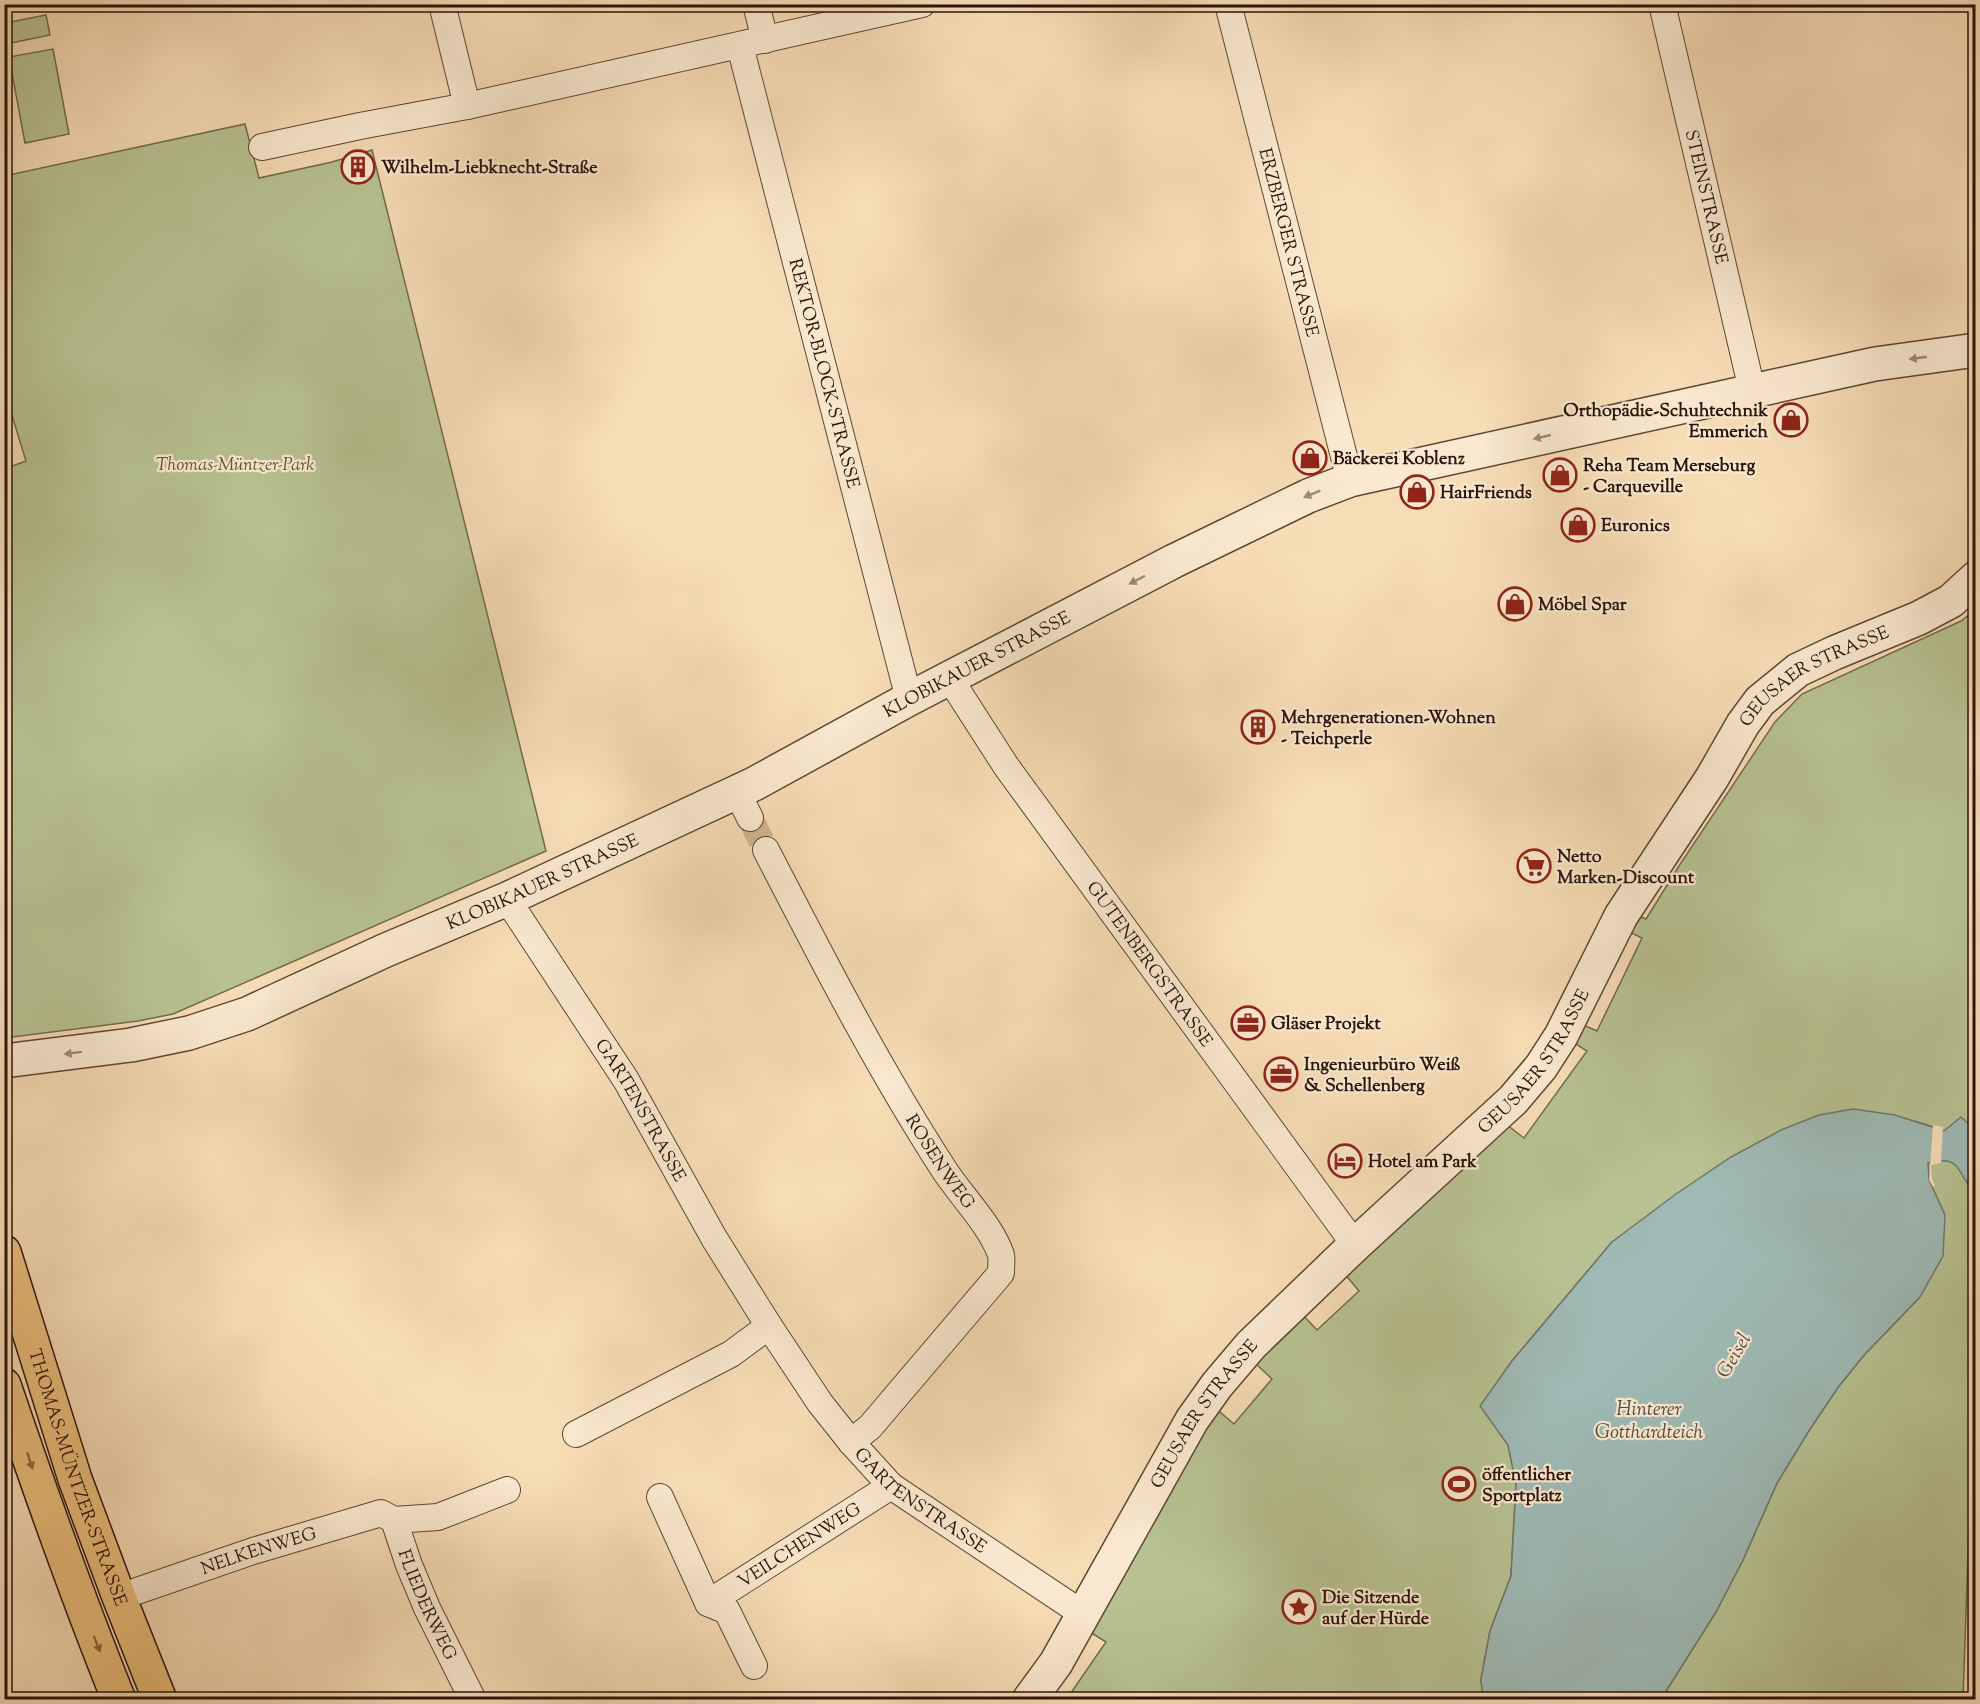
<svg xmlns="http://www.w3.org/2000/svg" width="1980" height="1704" viewBox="0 0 1980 1704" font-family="'Sorts Mill Goudy',serif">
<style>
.green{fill:#b8c292;stroke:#726a4e;stroke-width:1.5}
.water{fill:#9fbab5;stroke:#717771;stroke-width:1.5}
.pier{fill:#f7ddb6}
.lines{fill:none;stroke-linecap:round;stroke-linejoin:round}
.minor-tunnel{stroke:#ceb594;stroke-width:26;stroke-dasharray:26 13;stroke-linecap:butt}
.minor-casing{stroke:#5e4635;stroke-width:28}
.tertiary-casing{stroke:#5e4635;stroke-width:36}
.primary-casing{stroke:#2b130a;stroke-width:36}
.minor{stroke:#fae9d0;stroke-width:26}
.tertiary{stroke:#fae9d0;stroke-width:33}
.primary{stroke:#ecbe7b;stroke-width:33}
.oneway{fill:#9d8977}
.oneway2{fill:#8c6842}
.labels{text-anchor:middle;stroke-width:4.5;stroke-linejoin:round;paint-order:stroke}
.poi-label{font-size:18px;font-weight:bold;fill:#2b130a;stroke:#fae9d0;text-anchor:start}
.street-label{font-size:18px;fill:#2b130a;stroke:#fae9d0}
.park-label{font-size:18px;font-style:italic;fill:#5c503a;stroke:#fae9d0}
.water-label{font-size:20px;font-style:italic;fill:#544d46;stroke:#fae9d0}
</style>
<rect width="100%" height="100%" fill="#f7ddb6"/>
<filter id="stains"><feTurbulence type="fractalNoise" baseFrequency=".00333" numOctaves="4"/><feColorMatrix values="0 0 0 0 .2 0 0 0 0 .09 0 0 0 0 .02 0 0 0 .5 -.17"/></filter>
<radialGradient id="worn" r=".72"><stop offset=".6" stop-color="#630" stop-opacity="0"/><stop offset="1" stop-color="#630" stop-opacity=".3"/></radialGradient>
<!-- green -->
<g class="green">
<polygon points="46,15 50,35 6,44 5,23"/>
<polygon points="53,49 69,134 25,143 9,57"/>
<polygon points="245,124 259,178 332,162 372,150 546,851 173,1014 138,1021 5,1038 4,469 26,461 5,393 4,176"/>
<polygon points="1975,610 1976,1324 1963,1699 1661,1699 1716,1612 1743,1560 1777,1483 1810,1429 1839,1386 1865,1354 1920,1297 1929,1180 1928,1163 1945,1131 1915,1121 1612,1242 1512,1361 1481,1406 1508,1445 1516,1484 1511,1576 1490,1631 1481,1679 1483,1699 1066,1700 1106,1642 1087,1630 1214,1407 1234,1424 1272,1379 1254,1362 1301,1313 1317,1330 1359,1291 1344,1273 1507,1125 1524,1138 1587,1051 1571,1041 1579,1023 1597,1031 1642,938 1625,930 1635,914 1646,919 1679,866 1775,722 1802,694 1961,621"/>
</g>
<!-- water -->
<path class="water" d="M1853,1109L1895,1115L1944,1131L1961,1117L1975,1130V1179L1967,1183C1955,1162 1953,1157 1928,1163L1929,1180L1945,1215L1943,1256L1920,1297L1865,1354L1839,1386L1810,1429L1777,1483L1743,1560L1716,1612L1661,1699H1483L1481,1679L1490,1631L1511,1576L1516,1484L1508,1445L1480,1406L1512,1361L1612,1242L1676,1194L1731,1157L1781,1130L1819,1115Z"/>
<!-- pier -->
<polygon class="pier" points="1933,1125 1943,1127 1941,1163 1931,1165 1932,1179 1935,1185 1933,1187 1929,1180"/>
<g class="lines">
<!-- minor-tunnel -->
<polyline class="minor-tunnel" points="750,818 766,850"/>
<!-- minor casing -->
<g class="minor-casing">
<g id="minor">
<polyline points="442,4 467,106"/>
<polyline points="756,4 765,40"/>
<path id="s1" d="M1228,4L1350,480"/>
<path id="s2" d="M1662,4L1752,390"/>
<path id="s3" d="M740,46L909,699"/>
<polyline points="262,147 360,126 467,106 922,4"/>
<path id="s4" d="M950,679L1006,766L1355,1245"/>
<polyline points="737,792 750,818"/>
<path id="s5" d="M766,850C822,958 877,1066 943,1168C960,1195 991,1225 1001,1255C1002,1260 1001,1267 1001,1273L870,1427L851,1442"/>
<path id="s6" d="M507,899L626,1080L714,1238L769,1326L820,1403L851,1442L891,1486L1083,1614"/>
<polyline points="576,1434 731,1354 769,1326"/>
<polyline points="660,1497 708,1603 727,1611 754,1666"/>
<polyline points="394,1520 438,1517 507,1490"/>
<path id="s7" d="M137,1591L253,1551L381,1513L394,1520L409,1565L427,1608L473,1700"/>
<path id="s8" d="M708,1603L891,1486"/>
</g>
</g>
<!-- tertiary casing -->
<g class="tertiary-casing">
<g id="tertiary">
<path id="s9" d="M4,1061L131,1045L189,1033L247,1014L386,950L507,899L754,784L909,699L1174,561L1308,496L1350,480L1875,364L1976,350"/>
<path id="s10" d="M1029,1700L1056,1663L1192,1420L1217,1385L1251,1345L1355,1245L1513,1100L1541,1067L1561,1036L1621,916L1712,778L1743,724L1760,701L1798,670L1834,653L1919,618L1951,601L1976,578"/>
</g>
</g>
<!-- primary casing -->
<g class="primary-casing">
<g id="primary">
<path id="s11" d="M4,1252L75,1479L119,1597L160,1700"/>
<path d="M4,1385C40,1491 77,1596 119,1700"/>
</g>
</g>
<!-- minor -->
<use href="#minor" class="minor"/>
<!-- tertiary -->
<use href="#tertiary" class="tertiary"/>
<!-- primary -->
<use href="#primary" class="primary"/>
</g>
<!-- one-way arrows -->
<defs><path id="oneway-solid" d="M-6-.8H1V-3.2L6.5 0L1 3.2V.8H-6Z" transform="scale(1.5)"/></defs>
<g class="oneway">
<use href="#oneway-solid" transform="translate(1918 358) rotate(172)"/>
<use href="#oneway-solid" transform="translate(1542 437) rotate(167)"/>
<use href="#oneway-solid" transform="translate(1312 494) rotate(158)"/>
<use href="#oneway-solid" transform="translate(1137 580) rotate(152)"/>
<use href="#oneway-solid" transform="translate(73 1053) rotate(173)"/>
</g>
<g class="oneway2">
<use href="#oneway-solid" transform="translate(30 1461) rotate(72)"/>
<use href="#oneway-solid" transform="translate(97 1644) rotate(68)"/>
</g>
<!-- icons -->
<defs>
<g id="building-ring" transform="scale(1.725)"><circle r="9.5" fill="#fae9d0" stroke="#8f2418" stroke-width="1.5"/><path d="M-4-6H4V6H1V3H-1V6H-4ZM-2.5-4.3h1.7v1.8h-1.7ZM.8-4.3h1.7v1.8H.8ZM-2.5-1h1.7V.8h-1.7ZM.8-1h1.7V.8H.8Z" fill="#8f2418"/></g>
<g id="shop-ring" transform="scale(1.725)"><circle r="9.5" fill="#fae9d0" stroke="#8f2418" stroke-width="1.5"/><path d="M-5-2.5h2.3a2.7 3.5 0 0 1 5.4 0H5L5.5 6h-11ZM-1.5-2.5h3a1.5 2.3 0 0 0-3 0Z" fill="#8f2418"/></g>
<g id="supermarket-ring" transform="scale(1.725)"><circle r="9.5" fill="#fae9d0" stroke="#8f2418" stroke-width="1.5"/><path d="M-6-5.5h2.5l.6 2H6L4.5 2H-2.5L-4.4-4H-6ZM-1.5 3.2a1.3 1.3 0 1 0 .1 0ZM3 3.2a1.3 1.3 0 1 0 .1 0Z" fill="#8f2418"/></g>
<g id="office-ring" transform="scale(1.725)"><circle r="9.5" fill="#fae9d0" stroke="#8f2418" stroke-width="1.5"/><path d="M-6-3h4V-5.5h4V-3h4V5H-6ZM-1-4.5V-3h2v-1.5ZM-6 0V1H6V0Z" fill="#8f2418"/></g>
<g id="hotel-ring" transform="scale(1.725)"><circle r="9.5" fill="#fae9d0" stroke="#8f2418" stroke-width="1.5"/><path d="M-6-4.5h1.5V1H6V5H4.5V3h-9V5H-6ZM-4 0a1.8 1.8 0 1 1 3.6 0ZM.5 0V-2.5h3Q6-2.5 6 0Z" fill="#8f2418"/></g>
<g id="stadium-ring" transform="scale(1.725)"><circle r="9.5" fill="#fae9d0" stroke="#8f2418" stroke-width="1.5"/><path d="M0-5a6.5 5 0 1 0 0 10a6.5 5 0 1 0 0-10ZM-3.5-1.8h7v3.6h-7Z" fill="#8f2418"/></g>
<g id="sight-ring" transform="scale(1.725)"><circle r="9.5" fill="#fae9d0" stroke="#8f2418" stroke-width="1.5"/><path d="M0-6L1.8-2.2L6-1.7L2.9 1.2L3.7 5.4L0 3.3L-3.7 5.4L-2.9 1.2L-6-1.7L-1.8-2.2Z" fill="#8f2418"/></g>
</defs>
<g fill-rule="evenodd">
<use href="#building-ring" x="358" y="167"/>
<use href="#shop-ring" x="1791" y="420"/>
<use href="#shop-ring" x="1310" y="458"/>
<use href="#shop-ring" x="1560" y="475"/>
<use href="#shop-ring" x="1417" y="492"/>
<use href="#shop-ring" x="1578" y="525"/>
<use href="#shop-ring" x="1515" y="604"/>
<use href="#building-ring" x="1258" y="727"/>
<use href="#supermarket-ring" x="1534" y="866"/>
<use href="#office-ring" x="1248" y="1023"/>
<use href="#office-ring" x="1281" y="1074"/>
<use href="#hotel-ring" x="1345" y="1161"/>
<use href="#stadium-ring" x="1459" y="1484"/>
<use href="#sight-ring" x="1299" y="1607"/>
</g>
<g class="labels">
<!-- poi labels -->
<g class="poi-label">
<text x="381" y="173">Wilhelm-Liebknecht-Straße</text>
<text x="1768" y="416" text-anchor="end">Orthopädie-Schuhtechnik<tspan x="1768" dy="21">Emmerich</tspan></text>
<text x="1333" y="464">Bäckerei Koblenz</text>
<text x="1583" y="471">Reha Team Merseburg<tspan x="1583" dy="21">- Carqueville</tspan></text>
<text x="1440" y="498">HairFriends</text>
<text x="1601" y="531">Euronics</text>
<text x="1538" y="610">Möbel Spar</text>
<text x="1281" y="723">Mehrgenerationen-Wohnen<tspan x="1281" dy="21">- Teichperle</tspan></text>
<text x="1557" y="862">Netto<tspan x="1557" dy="21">Marken-Discount</tspan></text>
<text x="1271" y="1029">Gläser Projekt</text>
<text x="1304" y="1070">Ingenieurbüro Weiß<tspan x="1304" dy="21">&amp; Schellenberg</tspan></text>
<text x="1368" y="1167">Hotel am Park</text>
<text x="1482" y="1480">öffentlicher<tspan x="1482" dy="21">Sportplatz</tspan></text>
<text x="1322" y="1603">Die Sitzende<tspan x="1322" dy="21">auf der Hürde</tspan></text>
</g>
<!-- street labels -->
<g class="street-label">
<text dy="6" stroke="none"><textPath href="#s2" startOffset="198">STEINSTRASSE</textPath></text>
<text dy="6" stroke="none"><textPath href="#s1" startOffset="246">ERZBERGER STRASSE</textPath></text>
<text dy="6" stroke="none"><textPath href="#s3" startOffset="338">REKTOR-BLOCK-STRASSE</textPath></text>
<text dy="6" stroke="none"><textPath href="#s9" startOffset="1058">KLOBIKAUER STRASSE</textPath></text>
<text dy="6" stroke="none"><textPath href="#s10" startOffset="1308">GEUSAER STRASSE</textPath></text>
<text dy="6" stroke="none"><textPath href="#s9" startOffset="572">KLOBIKAUER STRASSE</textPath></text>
<text dy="6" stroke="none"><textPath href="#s4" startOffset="348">GUTENBERGSTRASSE</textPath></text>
<text dy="6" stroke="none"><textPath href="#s10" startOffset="822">GEUSAER STRASSE</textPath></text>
<text dy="6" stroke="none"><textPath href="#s6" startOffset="250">GARTENSTRASSE</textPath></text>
<text dy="6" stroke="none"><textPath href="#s5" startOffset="357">ROSENWEG</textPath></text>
<text dy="6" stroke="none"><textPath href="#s10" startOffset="336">GEUSAER STRASSE</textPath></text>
<text dy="6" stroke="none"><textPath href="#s11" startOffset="237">THOMAS-MÜNTZER-STRASSE</textPath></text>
<text dy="6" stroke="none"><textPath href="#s6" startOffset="735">GARTENSTRASSE</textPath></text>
<text dy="6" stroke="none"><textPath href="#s8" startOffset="108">VEILCHENWEG</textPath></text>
<text dy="6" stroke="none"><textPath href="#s7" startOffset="128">NELKENWEG</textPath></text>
<text dy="6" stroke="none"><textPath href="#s7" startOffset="362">FLIEDERWEG</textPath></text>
</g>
<!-- park labels -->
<g class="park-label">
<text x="235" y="470">Thomas-Müntzer-Park</text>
</g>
<!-- water labels -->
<g class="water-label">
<text transform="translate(1733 1355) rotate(-60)" y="7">Geisel</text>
<text x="1649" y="1415">Hinterer<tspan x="1649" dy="23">Gotthardteich</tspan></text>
</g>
</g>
<!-- margin -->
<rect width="1980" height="1704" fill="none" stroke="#f7ddb6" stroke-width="24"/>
<rect x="6" y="6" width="1968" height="1692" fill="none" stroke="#2b130a" stroke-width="3"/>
<rect x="12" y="12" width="1956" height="1680" fill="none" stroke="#2b130a" stroke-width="1.5"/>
<rect width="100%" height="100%" filter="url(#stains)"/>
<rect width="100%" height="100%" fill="url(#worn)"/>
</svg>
